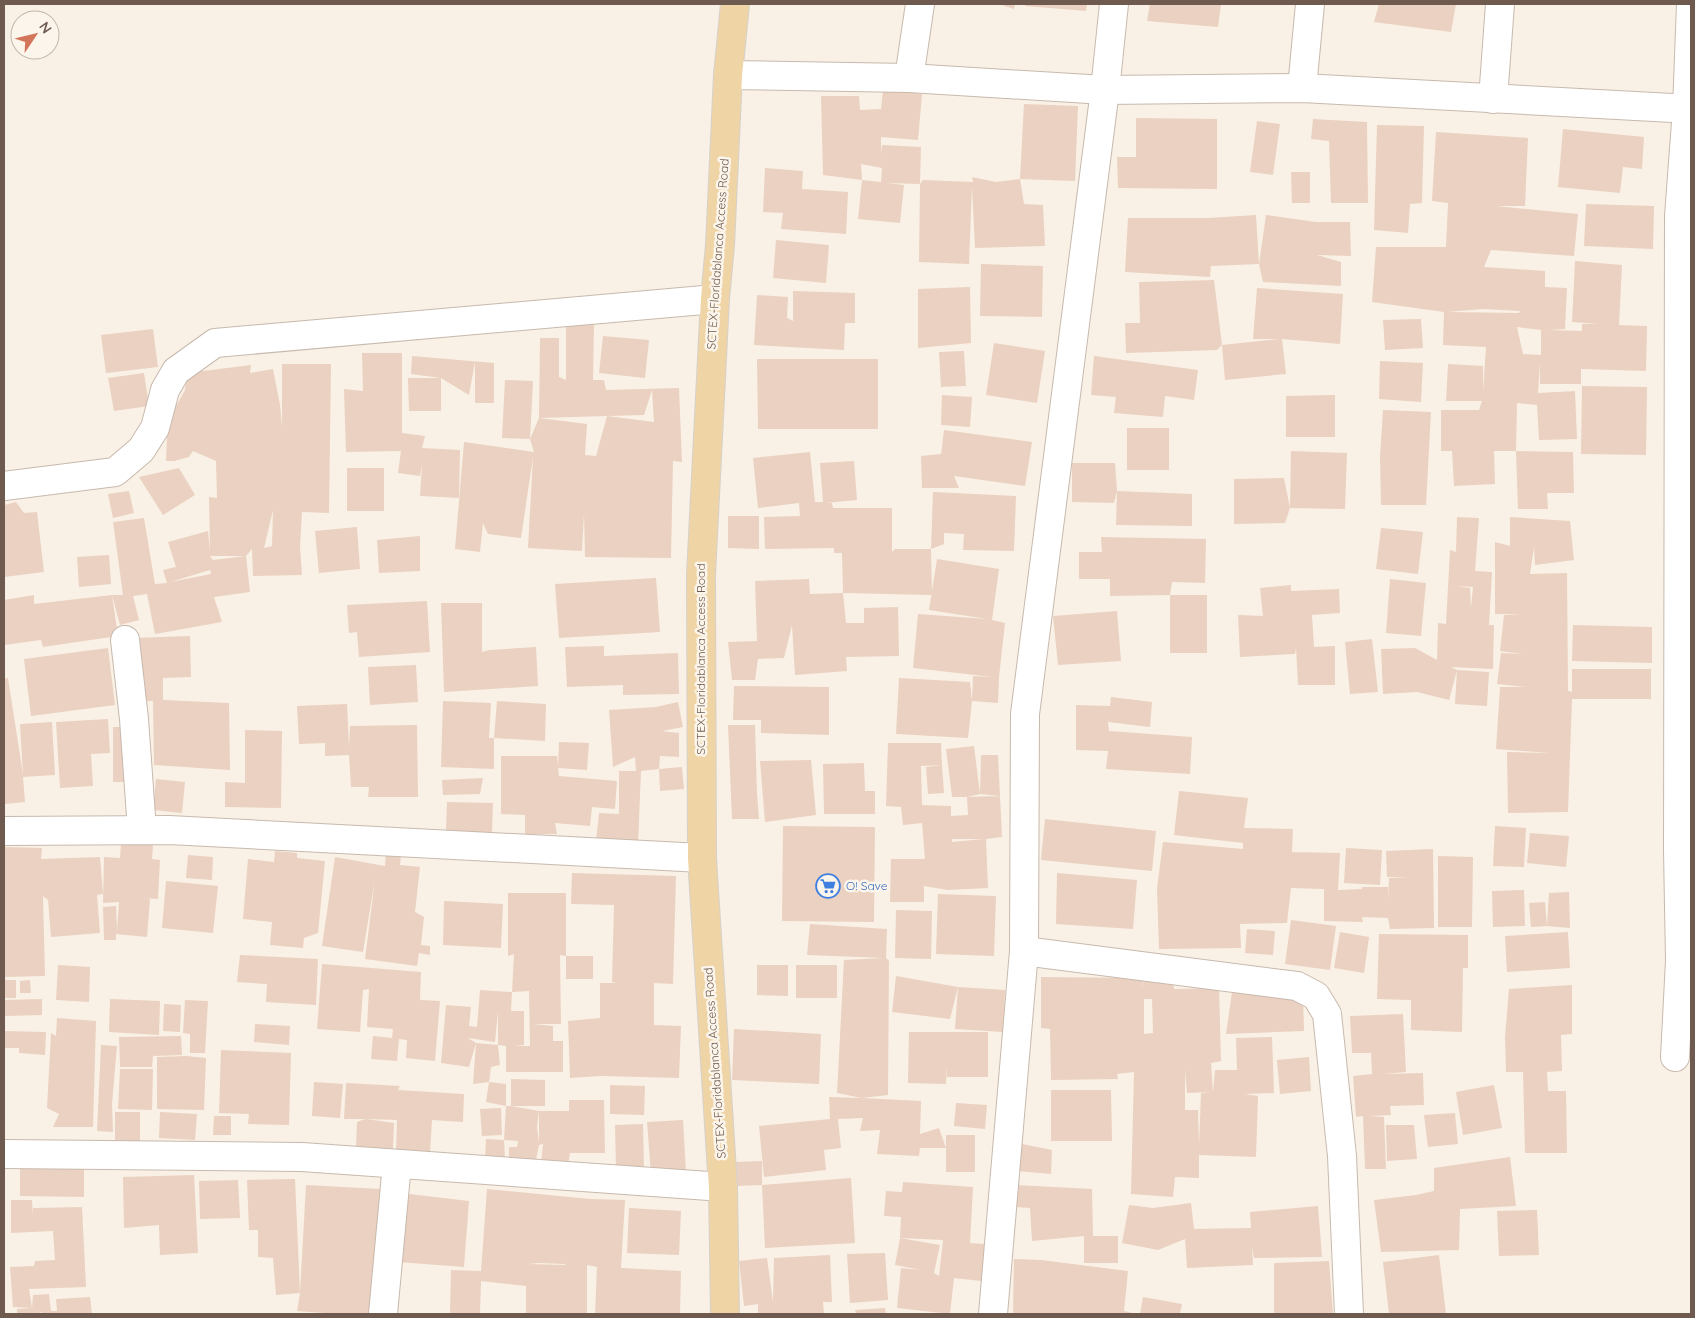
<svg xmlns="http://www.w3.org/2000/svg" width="1695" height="1318" viewBox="0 0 1695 1318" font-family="Quicksand,sans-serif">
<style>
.building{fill:#ebd1c1;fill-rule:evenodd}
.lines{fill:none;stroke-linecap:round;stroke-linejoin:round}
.street-casing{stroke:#c8b9ad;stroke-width:30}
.primary-casing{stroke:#d6d1cd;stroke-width:30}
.street{stroke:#fff;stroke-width:28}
.primary{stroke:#efd4a6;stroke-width:28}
.labels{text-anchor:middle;stroke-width:5;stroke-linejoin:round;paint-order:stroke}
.street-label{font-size:12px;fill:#6e5a4e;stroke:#fcf5eb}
.shop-label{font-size:12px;fill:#366cbe;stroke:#fcf5eb;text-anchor:start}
</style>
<rect width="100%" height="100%" fill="#f9f1e5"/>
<!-- building -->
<g class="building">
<polygon points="999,4 1015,4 1014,9"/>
<polygon points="1025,4 1087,4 1086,11 1025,6"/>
<polygon points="1150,4 1221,4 1218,27 1147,21"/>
<polygon points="1379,4 1456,4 1451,32 1374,22"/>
<path d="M883,90L922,94L918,140L881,137V154L882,145L921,147L920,184L887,183L904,185L900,223L858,219L862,180L823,175L821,96H859L860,110L881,109ZM861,164L882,168L881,182L862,180Z"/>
<polygon points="1024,104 1078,106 1075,181 1020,179"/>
<polygon points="1136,118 1217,119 1217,189 1118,188 1117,157 1136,157"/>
<polygon points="1313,119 1367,122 1368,203 1331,203 1329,141 1311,139"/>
<polygon points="1257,121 1280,124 1273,175 1250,172"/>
<polygon points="1377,125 1424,126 1422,203 1410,204 1408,233 1374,230"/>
<polygon points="1563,129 1644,137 1642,169 1623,167 1620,193 1558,187"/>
<path d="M1436,132L1528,138L1525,206H1496L1578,214L1574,256L1491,250L1484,267L1545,271V287L1567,288L1565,329L1549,330L1582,331V324H1598L1572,322L1575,261L1622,265L1619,325L1647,326L1646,371L1581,369V384H1540V362L1538,393L1575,391L1577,439L1539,440L1537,405L1517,403L1516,451L1573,452L1574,493H1547L1548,509H1518L1516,451H1494L1495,484L1454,486L1452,451H1441V410H1479L1482,401H1446L1448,364L1483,366V392L1486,347L1443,345L1444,312L1372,302L1376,247H1446L1448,203L1432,201ZM1483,309L1520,311L1519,313L1447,312ZM1517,327L1541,330V355L1523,354Z"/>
<polygon points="765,168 803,171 802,189 848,192 846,234 781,229 783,213 763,212"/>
<polygon points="1291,172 1310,172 1310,203 1292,203"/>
<polygon points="972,177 996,182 1020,179 1024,204 1043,205 1045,246 975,248 972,187 969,264 919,262 920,184 923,180 973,182"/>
<polygon points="1586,204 1654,206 1653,249 1584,246"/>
<polygon points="1256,215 1259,264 1211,266 1210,277 1125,272 1128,218 1208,218"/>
<polygon points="1266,215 1316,222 1350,222 1351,256 1317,255 1341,262 1341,286 1263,282 1259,264"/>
<polygon points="776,240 829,245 826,283 773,278"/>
<polygon points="981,264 1043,266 1042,317 980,316"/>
<polygon points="1214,280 1222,345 1217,350 1126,353 1125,323 1140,323 1139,282"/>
<polygon points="970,287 971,343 918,348 918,289"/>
<polygon points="1257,288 1343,294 1340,344 1282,339 1286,374 1225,380 1222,345 1280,339 1253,339"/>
<polygon points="793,291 855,293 855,323 845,323 844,350 754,345 757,295 788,297 787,318 793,321"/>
<polygon points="1421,319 1423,348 1385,350 1383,320"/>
<path d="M566,323L594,324L593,380H604L606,390L679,388L682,462L673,461L671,558L585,557L584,513L582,551L528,548L533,457L521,538L488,534L483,523L480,552L455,549L464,442L534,452L530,439L539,418L587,424L585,455L596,456L607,416L539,418L540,338H559V377L566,380ZM652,390L654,422L607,416L644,415Z"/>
<polygon points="153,329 158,367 106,373 101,335"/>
<polygon points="603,336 649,340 645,378 599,373"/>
<polygon points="994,343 1045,351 1037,403 986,395"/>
<polygon points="964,351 966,386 941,387 939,352"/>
<polygon points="362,353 402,353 402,433 425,436 422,448 460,450 459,498 420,496 422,464 420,476 398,473 401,451 346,452 344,389 363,391"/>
<polygon points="412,356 494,363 494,403 475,403 475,362 469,395 441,378 441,411 409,411 408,378 441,378 411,374"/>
<polygon points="1094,356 1198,370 1194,400 1165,396 1163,417 1114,413 1116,397 1091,395"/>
<polygon points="757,359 878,359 878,429 758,429"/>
<polygon points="1380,361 1423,363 1421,402 1379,399"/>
<path d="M282,364H331L329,513L302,512L300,547L302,575L253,576L252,549L246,556L250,592L214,597L222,622L155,634L147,594L133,596L139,620L120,625L112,595L118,636L43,647L41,640L4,645V600L34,595V604L112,595H123L113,522L144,518L155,584L167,583L163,570L176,567L168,542L208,531L210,551L209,497L217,498L216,461L193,451L189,457L174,461H166L167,437L171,415L185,390L186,381L195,372L251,365L250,373L273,369L280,405L282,426ZM273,510L272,546L264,548ZM210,556H246L213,560ZM210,570L211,574L170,582Z"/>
<polygon points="144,373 149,406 114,411 108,378"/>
<polygon points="505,380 533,381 530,439 502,438"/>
<polygon points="1582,386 1647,387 1646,455 1581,454"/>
<polygon points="942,395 972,397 970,427 941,425"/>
<polygon points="1335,395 1335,437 1286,437 1286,396"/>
<polygon points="1383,410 1431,412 1426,505 1381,505 1380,457"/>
<rect x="1127" y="428" width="42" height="42"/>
<polygon points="944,430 1032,442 1025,486 954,476 959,488 922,488 921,456 941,454"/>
<polygon points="1291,451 1347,453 1345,509 1290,508 1285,523 1234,524 1234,479 1284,478 1290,508"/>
<polygon points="810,452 815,502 823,502 820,463 854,461 857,500 825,503 832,503 833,508 892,508 892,552 895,549 931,549 932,595 843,593 842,553 834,553 834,548 765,549 764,517 800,516 799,503 758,508 753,458"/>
<polygon points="1072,463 1115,463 1117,491 1192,494 1192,526 1116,525 1117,491 1114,503 1072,502"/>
<polygon points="179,468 195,495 163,515 139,477"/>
<rect x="347" y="468" width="37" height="43"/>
<polygon points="129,491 134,513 113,518 108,494"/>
<polygon points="933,492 1016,496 1014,551 963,550 964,534 944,533 944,544 931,549"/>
<polygon points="16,502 24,513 37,512 44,572 4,577 4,505"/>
<polygon points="728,516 759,516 759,549 728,548"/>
<path d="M1457,517L1479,518L1475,571L1492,572L1489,625H1494L1493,669L1451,667L1457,670L1489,672L1487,706L1455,704L1457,670L1449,700L1417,692L1383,694L1381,649L1415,648L1437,660L1438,623L1446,624L1450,550L1456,552ZM1456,586L1473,587L1471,608L1470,588Z"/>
<polygon points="1510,517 1570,521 1574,560 1535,565 1534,547 1530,574 1567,573 1568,691 1572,692 1572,669 1651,669 1651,699 1572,699 1568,812 1508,813 1507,752 1550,753 1496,749 1500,687 1527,687 1497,684 1501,653 1523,654 1500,651 1504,615 1521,614 1495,614 1495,542 1510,546"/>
<polygon points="357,527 360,569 319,573 315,531"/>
<polygon points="1381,528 1423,532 1418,574 1376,569"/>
<polygon points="420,536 420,571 379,573 377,540"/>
<polygon points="1101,537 1206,539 1205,583 1172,582 1170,595 1110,596 1110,579 1079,579 1079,552 1102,552"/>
<polygon points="109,555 111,584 79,587 77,557"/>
<polygon points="937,559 999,569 992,620 1005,623 999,677 998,703 972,701 968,738 896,734 899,678 970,682 972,701 973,676 993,677 913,668 918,614 987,619 929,610"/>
<polygon points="656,578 660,632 559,638 555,584"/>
<polygon points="809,579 810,594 843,593 846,623 864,623 864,608 898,607 899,656 846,657 847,671 795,675 792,625 784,658 758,659 755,680 732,680 728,642 757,641 755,581"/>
<polygon points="1390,579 1426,583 1421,636 1386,633"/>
<polygon points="1291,585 1291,591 1339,589 1340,613 1312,615 1314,647 1335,646 1335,685 1298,685 1296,648 1295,654 1240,657 1238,615 1263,616 1260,588"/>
<rect x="1170" y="595" width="37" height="58"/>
<polygon points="427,601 430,652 359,657 357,632 349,633 347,605"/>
<polygon points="441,603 482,603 482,652 489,650 536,647 538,686 444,692"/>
<polygon points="1117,611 1121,661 1058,665 1053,616"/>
<polygon points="1573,625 1652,627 1652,663 1572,661"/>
<polygon points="190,636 191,677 163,678 163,700 229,703 230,770 154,765 153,701 135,701 133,638"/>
<polygon points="1372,639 1378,692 1350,694 1345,642"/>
<polygon points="604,646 604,656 678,653 679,694 623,695 623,685 567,687 565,647"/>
<polygon points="108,648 115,705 31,716 24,659"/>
<polygon points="416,665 418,702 370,705 368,667"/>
<polygon points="8,678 23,775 20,724 52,722 55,775 23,777 25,802 4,804 4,679"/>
<polygon points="734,686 829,687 829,735 761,733 761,720 733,720"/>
<polygon points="1111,697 1152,702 1150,727 1108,722 1109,731 1192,737 1190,774 1106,769 1108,751 1076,750 1076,705 1110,706"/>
<polygon points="443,701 491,703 489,738 494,738 494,769 441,767"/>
<polygon points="497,701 546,704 545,741 494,738"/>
<polygon points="678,702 683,727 662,731 679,733 679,757 660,756 659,769 641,771 638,845 596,841 599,813 619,814 619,771 636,771 635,757 613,767 609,710 656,707"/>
<polygon points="347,704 349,747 350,726 417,725 418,797 368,797 369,787 351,787 349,755 325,756 325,743 299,744 297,706"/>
<polygon points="108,719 110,753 91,754 93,786 60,788 56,722"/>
<polygon points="728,725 755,725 757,794 759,819 732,819"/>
<rect x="113" y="727" width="21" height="55"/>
<polygon points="245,730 282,731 281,808 225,807 225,782 245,783"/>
<polygon points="559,742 589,743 587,770 558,768"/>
<path d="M888,743H941L942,765L921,766L922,805L951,806V816L968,815L967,797L1000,796L980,794L967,797H952L946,749L974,746L980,794L981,755H998L1002,837L986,839L988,888L947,890L924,886V902H890L891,859H925L922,823L903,825L901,807L886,806ZM952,839H983L952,842Z"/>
<polygon points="501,756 557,756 559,776 617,781 615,809 592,807 590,826 555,823 557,834 525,834 525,815 501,814"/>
<polygon points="811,760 816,815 765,822 760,761"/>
<polygon points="864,763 865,791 875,791 875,814 824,814 823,764"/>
<polygon points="942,765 944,793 928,794 926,767"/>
<polygon points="682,767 684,789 660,791 659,769"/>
<polygon points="483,778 480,794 443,795 442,780"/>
<polygon points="156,779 185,782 182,813 153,810"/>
<polygon points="1179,791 1248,798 1244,828 1293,829 1291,875 1292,852 1340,853 1338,890 1362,889 1362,887 1388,887 1388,900 1389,878 1409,877 1387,877 1386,851 1433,849 1434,928 1390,929 1388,918 1362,917 1363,922 1324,921 1324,889 1291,888 1287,923 1240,924 1241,948 1159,949 1157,888 1163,842 1243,849 1243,843 1174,835"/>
<polygon points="447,802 493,803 492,833 446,830"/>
<polygon points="1045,819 1156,831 1152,871 1041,860"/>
<polygon points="783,826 875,827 874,922 782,921"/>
<polygon points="1495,826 1526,828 1524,867 1493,866"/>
<polygon points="1530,833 1569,836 1566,867 1527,863"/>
<polygon points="121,842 153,845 152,859 160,860 158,899 145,898 150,899 147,937 116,934 116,940 104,940 103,907 116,906 117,931 119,902 103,903 104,857 120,858"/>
<polygon points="4,847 42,848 41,859 100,857 103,894 97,895 100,933 51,937 48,900 43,896 45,976 4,977"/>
<polygon points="1346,848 1382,850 1380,885 1344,883"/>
<polygon points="275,851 297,853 297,858 325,861 318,933 304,938 303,948 270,945 272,922 243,919 248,859 274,862"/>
<polygon points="386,853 401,855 400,865 420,867 415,912 424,917 421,945 430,946 430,955 419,953 417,966 365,959 375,879 363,952 322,946 335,857 385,866"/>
<polygon points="188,855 213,857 212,880 186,878"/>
<polygon points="1438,856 1473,857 1472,927 1438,927"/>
<polygon points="572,873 676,876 673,984 654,983 654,1025 681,1026 679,1078 601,1076 570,1078 568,1021 600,1018 600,983 617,983 612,982 614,905 571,904"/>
<polygon points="1057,873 1137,880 1133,929 1056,924"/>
<polygon points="166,881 218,886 213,933 162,928"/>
<polygon points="1524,890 1525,926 1493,927 1492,891"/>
<polygon points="1569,892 1570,928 1547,926 1549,893"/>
<polygon points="508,893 566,893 566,956 593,956 593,979 566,979 566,956 560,955 561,1024 533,1024 553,1026 553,1041 563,1041 563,1072 506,1072 506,1046 498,1045 500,1065 491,1067 489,1082 473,1084 476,1043 498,1045 498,1012 495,1042 468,1038 476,1043 469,1067 441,1063 446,1005 471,1007 469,1026 477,1027 480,990 512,992 511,1011 524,1011 524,1045 514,1046 530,1046 529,991 512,992 514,954 508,956"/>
<polygon points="938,894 996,896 994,956 936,954"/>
<polygon points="444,901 503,904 501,948 443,945"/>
<polygon points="1545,902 1547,926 1531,927 1529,903"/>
<polygon points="896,910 932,911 931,959 895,958"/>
<polygon points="1291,920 1336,926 1330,970 1285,964"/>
<polygon points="810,924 887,929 886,958 889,961 888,1095 862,1098 921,1101 920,1134 939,1128 946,1148 946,1135 975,1135 975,1172 946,1172 946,1148 920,1148 919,1156 877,1154 880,1130 860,1131 863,1118 838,1119 841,1148 824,1150 826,1170 764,1177 759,1126 830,1119 829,1097 862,1098 837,1093 844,960 884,958 807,955"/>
<polygon points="1247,929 1275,931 1273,955 1245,953"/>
<polygon points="1340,932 1369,937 1364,973 1334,968"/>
<polygon points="1568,932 1570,968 1507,972 1505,936"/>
<polygon points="1379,934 1468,935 1468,968 1463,968 1462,1032 1411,1030 1411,1000 1377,999"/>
<polygon points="240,955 318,959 316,1005 266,1002 267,984 237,982"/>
<polygon points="322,964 421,972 420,1000 440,1001 435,1061 406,1058 407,1040 399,1039 397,1061 371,1059 373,1036 392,1038 393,1029 367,1027 369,989 363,990 360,1032 317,1029"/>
<polygon points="58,965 90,967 89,1002 56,1000"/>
<polygon points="757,965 788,965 788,996 757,995"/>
<rect x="796" y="965" width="41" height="33"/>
<path d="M1172,971L1174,989L1219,988L1221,1061L1211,1063L1213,1092L1215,1070H1237L1236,1038L1272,1037L1274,1093L1245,1094L1258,1096L1256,1157L1199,1155V1178L1175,1177L1173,1197L1131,1194L1134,1072L1117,1074L1118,1079L1051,1080L1050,1029L1041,1028V977L1142,978L1143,988V972ZM1144,999H1152L1153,1033L1144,1034ZM1185,1070L1187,1093L1211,1092L1201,1093L1199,1145L1198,1110H1185Z"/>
<polygon points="896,976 958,987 1005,990 1003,1032 955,1029 958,987 950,1019 892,1012"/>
<rect x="4" y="980" width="12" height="18"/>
<polygon points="30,980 31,993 20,993 20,981"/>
<polygon points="1233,985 1303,997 1304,1031 1226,1034"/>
<polygon points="1572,985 1572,1034 1561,1035 1562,1071 1547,1072 1548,1091 1566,1091 1567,1153 1525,1153 1523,1072 1506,1072 1505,1037 1509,989"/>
<polygon points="42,999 42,1015 4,1016 4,1000"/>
<polygon points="110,999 160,1001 159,1035 109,1032"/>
<polygon points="185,1000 208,1001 205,1053 190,1053 190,1034 183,1033"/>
<polygon points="164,1004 181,1005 180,1032 163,1031"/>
<polygon points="1403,1014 1406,1072 1383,1074 1423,1073 1424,1105 1390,1106 1391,1115 1368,1116 1384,1117 1386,1169 1365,1169 1363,1116 1356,1117 1353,1076 1372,1074 1371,1053 1352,1053 1350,1016"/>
<polygon points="57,1018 96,1021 93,1127 53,1127 59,1114 47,1108 51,1033 56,1036"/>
<polygon points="255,1024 290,1026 289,1045 254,1042"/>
<polygon points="734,1029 821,1034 819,1084 732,1080"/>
<polygon points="4,1031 46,1032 45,1055 19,1053 19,1048 4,1048"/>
<polygon points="909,1032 988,1032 988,1077 947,1077 947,1065 946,1084 908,1083"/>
<polygon points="181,1036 182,1055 153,1056 152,1067 120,1067 119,1037"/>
<polygon points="101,1045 117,1046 112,1104 113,1132 97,1131"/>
<polygon points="221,1050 291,1053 289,1125 248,1124 249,1114 219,1113"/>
<polygon points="186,1056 206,1058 204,1110 157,1109 157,1057"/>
<polygon points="1309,1057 1311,1091 1280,1094 1277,1060"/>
<polygon points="120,1069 153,1069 152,1110 118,1109"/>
<polygon points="511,1079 545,1080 545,1106 511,1106 539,1111 537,1127 539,1143 539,1111 569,1111 569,1100 604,1100 605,1153 570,1153 568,1165 541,1163 543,1144 539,1145 535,1165 509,1164 509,1147 517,1147 518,1141 504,1140 505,1159 485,1159 486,1139 504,1140 506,1106 511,1106"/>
<polygon points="314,1082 343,1084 340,1118 312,1116"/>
<polygon points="489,1082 506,1084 506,1106 486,1102"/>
<polygon points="346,1083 400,1086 398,1090 464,1094 463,1122 432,1120 430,1153 396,1151 397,1120 366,1119 394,1123 393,1150 356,1148 357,1122 365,1119 344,1119"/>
<polygon points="610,1085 645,1086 644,1115 610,1114"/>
<polygon points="1494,1085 1502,1128 1463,1135 1456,1092"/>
<polygon points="1051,1090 1111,1090 1112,1141 1051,1141"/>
<polygon points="956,1103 987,1105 985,1129 954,1126"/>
<polygon points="501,1108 502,1135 482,1136 480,1109"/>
<rect x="115" y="1112" width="25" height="34"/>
<polygon points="160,1112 197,1114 195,1140 159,1138"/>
<polygon points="1455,1113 1458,1144 1428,1147 1424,1115"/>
<polygon points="214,1116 231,1116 231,1135 213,1135"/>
<polygon points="683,1120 686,1172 651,1174 647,1122"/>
<polygon points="643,1124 644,1170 616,1170 615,1125"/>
<polygon points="1386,1125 1414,1125 1417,1159 1387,1161"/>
<polygon points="1022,1144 1052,1150 1051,1174 1017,1171"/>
<polygon points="1510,1157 1516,1206 1460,1209 1459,1250 1381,1252 1374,1200 1416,1195 1434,1191 1434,1168"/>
<polygon points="762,1161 762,1185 736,1186 735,1162"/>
<polygon points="20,1167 84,1167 84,1197 20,1196"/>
<polygon points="194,1175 198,1253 160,1255 159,1225 124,1228 123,1177"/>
<polygon points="851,1178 855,1243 765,1248 762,1185"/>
<polygon points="295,1179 300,1293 306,1185 380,1189 371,1314 338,1314 297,1311 300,1293 276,1295 273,1258 258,1257 258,1230 249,1230 247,1180"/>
<polygon points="238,1180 240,1218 200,1219 199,1181"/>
<path d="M903,1182L973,1187L970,1243L985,1244L981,1281L954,1278L950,1314L897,1308L901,1268L921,1270L895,1265L900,1238L901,1217L884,1216L886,1191L902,1192ZM900,1238L943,1240L939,1276L934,1273L940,1245Z"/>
<polygon points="1016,1185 1092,1189 1093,1236 1118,1236 1118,1263 1084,1263 1084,1236 1032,1241 1030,1208 1015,1207"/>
<path d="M487,1189L590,1199L625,1200L621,1268L681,1271L680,1314H595L597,1267L587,1265V1314H526V1286L481,1281L480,1314H450L451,1270L481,1271ZM539,1263L565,1264V1265L528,1264Z"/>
<polygon points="409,1194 469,1201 464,1267 398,1262"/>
<polygon points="11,1200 32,1200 33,1217 33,1208 82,1207 86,1287 29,1289 32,1308 33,1295 49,1294 51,1311 57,1311 56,1299 90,1297 92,1314 42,1314 42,1312 35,1314 17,1314 17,1309 32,1308 13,1307 10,1267 34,1266 35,1261 55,1260 53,1231 11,1233"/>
<polygon points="1191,1203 1194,1229 1251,1228 1250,1212 1318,1206 1322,1257 1254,1258 1252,1247 1253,1265 1187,1268 1185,1239 1158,1250 1122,1243 1129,1205 1153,1208"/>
<polygon points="629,1208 681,1211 679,1255 627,1253"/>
<polygon points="1537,1210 1539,1255 1499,1256 1497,1211"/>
<polygon points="885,1253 888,1300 850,1303 847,1254"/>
<polygon points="830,1255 832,1302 823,1302 824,1314 758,1314 758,1304 744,1306 739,1261 767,1258 773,1302 774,1258"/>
<polygon points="1439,1255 1446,1314 1389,1314 1383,1262"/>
<polygon points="1014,1259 1041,1260 1128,1271 1124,1311 1137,1314 1013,1314"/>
<polygon points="1329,1261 1333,1314 1274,1314 1274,1263"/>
<polygon points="1143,1297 1182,1304 1180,1314 1140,1314"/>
<polygon points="885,1308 886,1314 856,1314 855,1310"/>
</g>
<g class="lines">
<!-- street casing -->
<g class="street-casing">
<g id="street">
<polyline points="728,75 909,78 1105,90 1302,88 1691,109"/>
<polyline points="909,78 920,4"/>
<polyline points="1302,88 1310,4"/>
<polyline points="1493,99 1500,4"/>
<polyline points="4,486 115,472 141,450 155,428 165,390 176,371 215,343 715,299"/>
<polyline points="125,640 134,719 142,830"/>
<polyline points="4,831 169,830 702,858"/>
<polyline points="1024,951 1297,986 1316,996 1327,1014 1342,1156 1349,1314"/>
<polyline points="1675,1057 1680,961 1678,850 1679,216 1687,109 1691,4"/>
<polyline points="4,1154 302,1157 723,1187"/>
<polyline points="383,1314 397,1164"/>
<polyline points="993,1314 1024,951 1025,714 1105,90 1114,4"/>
</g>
</g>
<!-- primary casing -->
<g class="primary-casing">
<polyline id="primary" points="725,1314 723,1187 702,858 701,575 715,299 720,245 728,75 735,4"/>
</g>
<!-- street -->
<use href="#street" class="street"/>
<!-- primary -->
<use href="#primary" class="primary"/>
</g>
<!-- icons -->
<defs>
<g id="supermarket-ring" transform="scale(1.25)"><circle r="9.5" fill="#fcf5eb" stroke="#3f7fe0" stroke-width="1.5"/><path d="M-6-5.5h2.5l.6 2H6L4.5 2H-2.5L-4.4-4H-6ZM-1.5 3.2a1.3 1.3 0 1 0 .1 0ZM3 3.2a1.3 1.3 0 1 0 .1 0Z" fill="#3f7fe0"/></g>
</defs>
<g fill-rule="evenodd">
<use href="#supermarket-ring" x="828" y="886"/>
</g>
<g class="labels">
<!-- street labels -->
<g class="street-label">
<text transform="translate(718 254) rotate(-86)" y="4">SCTEX-Floridablanca Access Road</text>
<text transform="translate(701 659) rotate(-90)" y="4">SCTEX-Floridablanca Access Road</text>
<text transform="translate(715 1063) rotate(-94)" y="4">SCTEX-Floridablanca Access Road</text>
</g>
<!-- shop labels -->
<g class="shop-label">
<text x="846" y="890">O! Save</text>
</g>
</g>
<!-- border -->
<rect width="1695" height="1318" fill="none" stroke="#6e5a4e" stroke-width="10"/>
<!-- north arrow -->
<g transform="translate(35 35) rotate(55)"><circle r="24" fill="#fcf5eb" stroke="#c3b7ac"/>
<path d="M0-4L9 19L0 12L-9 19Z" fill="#d3755b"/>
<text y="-8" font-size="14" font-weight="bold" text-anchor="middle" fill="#6e5a4e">N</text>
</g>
</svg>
